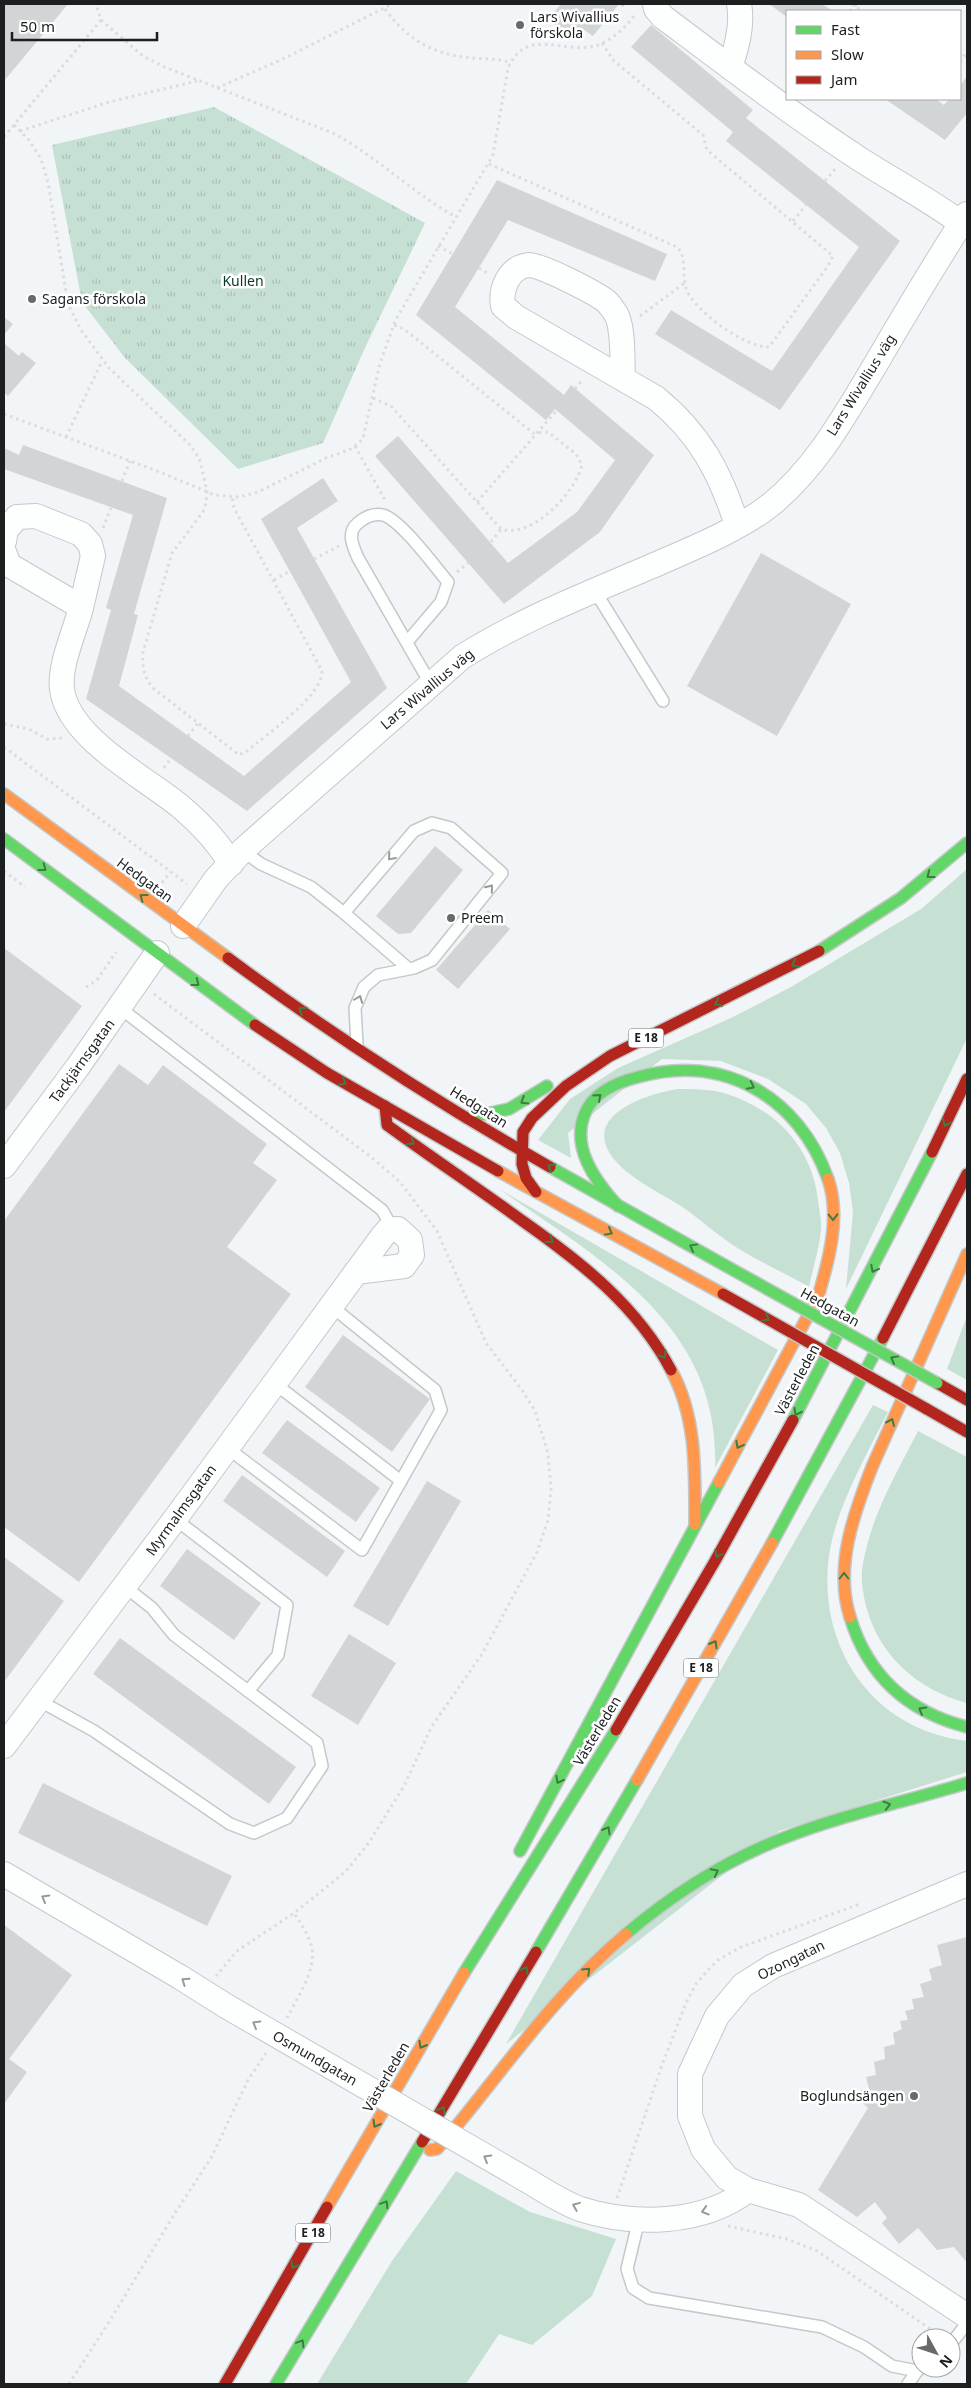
<svg xmlns="http://www.w3.org/2000/svg" width="971" height="2388" viewBox="0 0 971 2388" font-family="'Noto Sans',sans-serif">
<style>
.green{fill:#c7e0d4}
.park{fill:url(#park-tufts)}
.building{fill:#d2d5d6}
.lines{fill:none;stroke-linecap:round;stroke-linejoin:round}
.lane-casing{stroke:#c5c8c9;stroke-width:14}
.street-casing{stroke:#c5c8c9;stroke-width:26}
.fast-casing{stroke:#c5c8c9;stroke-width:14}
.slow-casing{stroke:#c5c8c9;stroke-width:14}
.jam-casing{stroke:#c5c8c9;stroke-width:14}
.path{stroke:#dadcdd;stroke-width:3;stroke-dasharray:2.5 4;stroke-linecap:butt}
.lane{stroke:#fdfefe;stroke-width:11}
.street{stroke:#fdfefe;stroke-width:24}
.fast{stroke:#63d668;stroke-width:11}
.slow{stroke:#ff974d;stroke-width:11}
.jam{stroke:#b3261e;stroke-width:11}
.street-bridge-casing{stroke:#c5c8c9;stroke-width:26;stroke-linecap:butt}
.fast-bridge-casing{stroke:#c5c8c9;stroke-width:14;stroke-linecap:butt}
.jam-bridge-casing{stroke:#c5c8c9;stroke-width:14;stroke-linecap:butt}
.street-bridge{stroke:#fdfefe;stroke-width:24}
.fast-bridge{stroke:#63d668;stroke-width:11}
.jam-bridge{stroke:#b3261e;stroke-width:11}
.oneway{stroke:#989a9a}
.oneway2{stroke:#407a44}
.poi-dot{fill:#676a6b;stroke:#fff;stroke-width:2}
.labels{text-anchor:middle;stroke-width:5;stroke-linejoin:round;paint-order:stroke}
.shield{fill:#fff;stroke:#606263;stroke-width:1}
.shield-label{font-size:12px;font-weight:bold;fill:#1c1f20}
.poi-label{font-size:14px;fill:#1c1f20;stroke:#fff;text-anchor:start}
.park-label{font-size:14px;fill:#083825;stroke:#fff}
.street-label{font-size:14px;fill:#1c1f20;stroke:#fff}
</style>
<defs>
<pattern id="park-tufts" width="24" height="20" patternUnits="userSpaceOnUse" patternTransform="scale(1.25)"><rect width="24" height="20" fill="#c7e0d4"/><path d="M3 7l-1-3M5 7V3M7 7l1-3M15 17l-1-3M17 17v-4M19 17l1-3" fill="none" stroke="#aac0b6"/></pattern>
</defs>
<rect width="100%" height="100%" fill="#f1f5f7"/>
<!-- green -->
<g class="green">
<polygon points="967,869 967,1038 846,1289 853,1212 849,1183 840,1153 826,1128 806,1104 768,1079 721,1061 662,1059 568,1133 571,1158 538,1140 570,1099 618,1068 731,1018 791,987 921,909"/>
<path d="M678,1089C694,1089 711,1089 727,1094C777,1110 812,1148 818,1200C819,1210 822,1221 821,1231C819,1249 813,1268 809,1287C785,1273 759,1262 736,1247C717,1235 700,1219 681,1206C660,1193 621,1174 609,1152C586,1112 652,1093 678,1089Z"/>
<path d="M499,1189L778,1350L715,1468C721,1325 600,1260 499,1189Z"/>
<polygon points="967,1316 967,1380 947,1369"/>
<path d="M873,1405L888,1412C867,1454 835,1510 829,1556C817,1648 873,1730 967,1741V1772L779,1831L506,2044Z"/>
<path d="M918,1431L967,1457V1703C918,1690 879,1656 866,1606C863,1593 860,1578 863,1564C871,1516 896,1474 918,1431Z"/>
<polygon points="456,2171 530,2212 616,2239 592,2296 532,2345 499,2334 466,2384 317,2384 392,2261"/>
</g>
<!-- park -->
<polygon class="park" points="214,107 425,223 364,350 323,443 238,469 125,358 82,302 52,145"/>
<!-- building -->
<g class="building">
<polygon points="4,4 68,4 4,81"/>
<polygon points="561,4 574,5 575,4 626,4 623,7 619,4 593,36 583,29 575,40 548,20"/>
<polygon points="769,4 822,4 833,11 787,11 787,17"/>
<polygon points="651,25 753,110 746,118 900,241 780,410 655,334 671,310 772,371 859,247 726,141 733,132 631,47"/>
<polygon points="967,76 967,113 945,140 885,99 935,99 944,105 949,99 960,99 960,86"/>
<polygon points="497,180 667,254 655,281 508,220 455,307 564,395 571,385 654,455 600,532 504,604 375,456 398,436 508,563 577,512 615,460 555,409 546,420 416,315"/>
<polygon points="4,317 13,324 4,335"/>
<polygon points="4,343 19,356 22,352 36,363 8,396 4,393"/>
<polygon points="23,445 167,498 134,614 138,615 119,686 244,776 351,682 261,519 323,478 338,501 297,528 387,688 247,811 86,699 111,610 106,608 133,515 4,469 4,448 19,455"/>
<polygon points="761,553 851,604 777,736 687,686"/>
<polygon points="435,846 463,870 411,933 398,934 376,916"/>
<polygon points="488,910 510,929 458,989 436,970"/>
<polygon points="4,948 82,1006 4,1112"/>
<polygon points="119,1064 148,1085 163,1065 267,1144 253,1163 277,1180 227,1247 291,1294 79,1582 4,1527 4,1221"/>
<polygon points="343,1335 430,1399 392,1452 305,1387"/>
<polygon points="287,1420 380,1488 356,1522 262,1453"/>
<polygon points="242,1475 345,1551 327,1577 223,1501"/>
<polygon points="427,1481 461,1501 388,1626 353,1606"/>
<polygon points="187,1549 261,1603 234,1640 160,1586"/>
<polygon points="4,1557 64,1601 4,1682"/>
<polygon points="349,1634 396,1663 358,1725 311,1696"/>
<polygon points="120,1638 296,1767 269,1804 93,1674"/>
<polygon points="43,1783 232,1876 207,1926 18,1833"/>
<polygon points="4,1925 72,1975 9,2059 27,2072 4,2104"/>
<polygon points="967,1937 967,2263 954,2247 937,2250 918,2228 899,2244 882,2223 887,2218 875,2202 857,2217 818,2190 868,2108 862,2102 860,2090 869,2089 866,2077 876,2075 874,2062 885,2059 884,2047 895,2044 893,2033 902,2029 900,2021 908,2020 905,2011 914,2009 912,1999 924,1997 920,1984 932,1980 929,1969 942,1965 937,1945"/>
</g>
<g class="lines">
<!-- lane casing -->
<g class="lane-casing">
<g id="lane">
<polyline points="595,591 663,701"/>
<path d="M407,642L441,602L448,582C435,567 401,520 383,515C374,513 365,517 358,523C346,533 353,546 358,558L430,683"/>
<polyline points="243,851 261,864 311,887 344,913"/>
<polyline points="120,1008 382,1210 393,1229"/>
<polyline points="357,1045 355,1008 364,987 378,975 414,968 432,960 502,873 451,828 432,823 414,831 344,913 409,969"/>
<polyline points="274,1383 401,1481"/>
<polyline points="226,1447 362,1550 441,1410 435,1390 331,1306"/>
<polyline points="124,1586 152,1608 174,1635 248,1691 278,1655 287,1605 175,1519"/>
<polyline points="38,1700 94,1731 230,1824 254,1833 287,1818 322,1766 317,1743 248,1691"/>
<polyline points="639,2219 627,2269 633,2288 649,2298 822,2327 864,2347 892,2366 917,2371 921,2367"/>
<polyline points="951,2344 967,2323"/>
<polyline points="908,2384 917,2371"/>
</g>
</g>
<!-- street casing -->
<g class="street-casing">
<g id="street">
<path d="M655,4L656,9L663,17C727,65 791,114 858,158C892,180 928,199 961,223"/>
<path d="M730,67C737,47 743,25 739,4"/>
<path d="M623,379C622,363 624,328 616,314C614,311 610,305 607,302C598,294 538,263 528,265C508,268 500,290 503,306L516,317L656,398C700,434 720,472 737,525"/>
<path d="M4,541L6,530L17,517L36,516L81,534L90,544L93,556C89,573 85,591 81,608C75,631 59,665 62,689C68,738 146,778 181,807C200,823 218,842 231,864"/>
<polyline points="4,552 9,565 81,607"/>
<path d="M183,926L216,879L244,849L462,657C525,617 597,590 666,560C698,546 741,528 769,506C816,469 847,412 877,362C906,312 936,262 967,214"/>
<polyline points="4,1166 77,1068 157,953"/>
<polyline points="4,1746 175,1519 382,1237 388,1230 398,1229 410,1240 412,1255 404,1266 356,1272"/>
<polyline points="4,1874 180,1977 226,2006"/>
<polyline points="967,1884 773,1966 743,1985 717,2016 690,2074 690,2116 703,2149 727,2178 748,2190 799,2205 967,2316"/>
<path d="M530,2182C546,2192 562,2202 580,2209C633,2226 703,2225 748,2190"/>
</g>
</g>
<!-- fast casing -->
<g class="fast-casing">
<g id="fast">
<polyline points="4,839 255,1025"/>
<polyline points="819,951 901,898 967,843"/>
<polyline points="466,1118 509,1109 547,1086"/>
<polyline points="550,1167 735,1271"/>
<path d="M618,1206C596,1182 569,1146 586,1111C595,1092 618,1082 638,1077C724,1053 799,1097 828,1179"/>
<polyline points="793,1420 932,1152"/>
<polyline points="772,1543 883,1338"/>
<path d="M850,1617C868,1676 908,1712 967,1727"/>
<polyline points="520,1851 719,1482"/>
<path d="M626,1934C672,1895 725,1861 781,1839C841,1815 905,1802 967,1783"/>
<polyline points="536,1952 637,1780"/>
<polyline points="464,1973 616,1730"/>
<polyline points="276,2384 422,2142"/>
</g>
</g>
<!-- slow casing -->
<g class="slow-casing">
<g id="slow">
<polyline points="4,794 228,958"/>
<polyline points="498,1171 723,1294"/>
<path d="M671,1370C697,1417 695,1472 695,1524"/>
<path d="M719,1482L818,1297C829,1260 841,1216 828,1179"/>
<path d="M850,1617C834,1567 854,1513 872,1467L967,1254"/>
<polyline points="637,1780 772,1543"/>
<path d="M430,2150L437,2149L450,2134C508,2064 556,1993 626,1934"/>
<polyline points="327,2207 464,1973"/>
</g>
</g>
<!-- jam casing -->
<g class="jam-casing">
<g id="jam">
<path d="M228,958C331,1034 439,1104 550,1167"/>
<polyline points="255,1025 327,1073 498,1171"/>
<path d="M385,1106L387,1125C432,1158 479,1189 524,1222C582,1263 637,1306 671,1370"/>
<polyline points="932,1152 967,1079"/>
<polyline points="536,1192 526,1178 522,1164 523,1132 532,1118 566,1086 610,1056 819,951"/>
<polyline points="883,1338 967,1174"/>
<polyline points="937,1383 967,1400"/>
<polyline points="925,1408 967,1432"/>
<polyline points="616,1730 715,1561 793,1420"/>
<polyline points="422,2142 536,1952"/>
<polyline points="225,2384 327,2207"/>
</g>
</g>
<!-- path -->
<g class="path">
<polyline points="852,4 862,11"/>
<path d="M385,9C409,41 432,54 472,58C485,59 498,59 510,62"/>
<polyline points="850,11 857,4"/>
<path d="M101,20L143,56L162,66L333,133C377,157 413,193 456,217"/>
<polyline points="960,62 967,52"/>
<polyline points="217,88 285,58 392,4"/>
<path d="M14,125L29,140L41,159L48,182L68,304L81,330L109,368L190,445L199,458L202,469L207,492L206,503L203,512L172,553L143,652C142,667 144,678 154,689L239,755L246,752C264,736 324,695 322,671L234,508L232,496"/>
<polyline points="20,131 109,102 197,81"/>
<polyline points="4,137 101,20 96,4"/>
<path d="M489,164L677,247C687,257 682,274 686,288C693,310 745,348 769,347L828,266L833,256L707,150L703,135L613,60L602,43"/>
<polyline points="825,181 836,168"/>
<polyline points="793,221 806,205"/>
<polyline points="438,246 453,254"/>
<polyline points="479,268 487,273"/>
<polyline points="640,316 686,282"/>
<polyline points="575,389 583,379"/>
<path d="M373,398L391,406L501,529C532,539 575,493 582,465L576,454L548,432L533,433L404,329L394,325"/>
<path d="M4,414L157,471L215,495L239,497L258,492L326,458L349,450L358,444L363,438L380,363L396,319L493,155L508,68C527,25 566,56 598,45C614,39 627,26 636,13"/>
<polyline points="66,437 102,361"/>
<polyline points="355,446 385,500"/>
<polyline points="122,481 130,461"/>
<polyline points="477,502 557,410"/>
<polyline points="103,528 111,508"/>
<polyline points="491,542 501,529"/>
<polyline points="314,559 339,546"/>
<polyline points="457,572 468,563"/>
<polyline points="274,580 290,571"/>
<polyline points="4,724 29,729 47,739 64,738"/>
<polyline points="188,736 198,723"/>
<polyline points="4,747 187,884"/>
<polyline points="164,768 171,758"/>
<polyline points="4,871 25,887"/>
<polyline points="162,883 170,872"/>
<polyline points="86,987 97,980 116,952"/>
<polyline points="154,994 371,1157 400,1182 437,1231 486,1343 522,1390 535,1411 548,1453 551,1490 548,1520 537,1552 482,1654 432,1726 404,1786 368,1844 346,1871 328,1886 294,1913 237,1951 216,1976"/>
<path d="M287,2018C297,1998 316,1971 312,1948C309,1935 301,1924 294,1913"/>
<polyline points="617,2198 662,2065 686,2003 696,1984 708,1970 718,1960 741,1947 860,1904"/>
<polyline points="728,2226 787,2239 817,2251 939,2335"/>
<polyline points="69,2384 109,2322 175,2213 211,2158 248,2080 266,2053"/>
</g>
<!-- lane -->
<use href="#lane" class="lane"/>
<!-- street -->
<use href="#street" class="street"/>
<!-- fast -->
<use href="#fast" class="fast"/>
<!-- slow -->
<use href="#slow" class="slow"/>
<!-- jam -->
<use href="#jam" class="jam"/>
<!-- street-bridge casing -->
<g class="street-bridge-casing">
<polyline id="street-bridge" points="226,2006 530,2182"/>
</g>
<!-- fast-bridge casing -->
<g class="fast-bridge-casing">
<polyline id="fast-bridge" points="735,1271 937,1383"/>
</g>
<!-- jam-bridge casing -->
<g class="jam-bridge-casing">
<polyline id="jam-bridge" points="723,1294 925,1408"/>
</g>
<!-- street-bridge -->
<use href="#street-bridge" class="street-bridge"/>
<!-- fast-bridge -->
<use href="#fast-bridge" class="fast-bridge"/>
<!-- jam-bridge -->
<use href="#jam-bridge" class="jam-bridge"/>
</g>
<!-- one-way arrows -->
<defs><path id="oneway-chevron" d="M-2-3.5L2.5 0L-2 3.5" fill="none" stroke-width="1.6" stroke-linecap="round" stroke-linejoin="round" transform="scale(1.25)"/></defs>
<g class="oneway">
<use href="#oneway-chevron" transform="translate(391 857) rotate(131)"/>
<use href="#oneway-chevron" transform="translate(490 888) rotate(-51)"/>
<use href="#oneway-chevron" transform="translate(359 999) rotate(-69)"/>
<use href="#oneway-chevron" transform="translate(45 1898) rotate(-150)"/>
<use href="#oneway-chevron" transform="translate(185 1981) rotate(-145)"/>
<use href="#oneway-chevron" transform="translate(256 2024) rotate(-150)"/>
<use href="#oneway-chevron" transform="translate(487 2158) rotate(-150)"/>
<use href="#oneway-chevron" transform="translate(576 2206) rotate(-158)"/>
<use href="#oneway-chevron" transform="translate(705 2211) rotate(163)"/>
</g>
<g class="oneway2">
<use href="#oneway-chevron" transform="translate(43 868) rotate(37)"/>
<use href="#oneway-chevron" transform="translate(930 875) rotate(142)"/>
<use href="#oneway-chevron" transform="translate(143 897) rotate(-144)"/>
<use href="#oneway-chevron" transform="translate(795 964) rotate(151)"/>
<use href="#oneway-chevron" transform="translate(196 983) rotate(37)"/>
<use href="#oneway-chevron" transform="translate(718 1003) rotate(154)"/>
<use href="#oneway-chevron" transform="translate(302 1010) rotate(-147)"/>
<use href="#oneway-chevron" transform="translate(343 1082) rotate(30)"/>
<use href="#oneway-chevron" transform="translate(751 1086) rotate(27)"/>
<use href="#oneway-chevron" transform="translate(598 1097) rotate(-42)"/>
<use href="#oneway-chevron" transform="translate(524 1101) rotate(148)"/>
<use href="#oneway-chevron" transform="translate(946 1123) rotate(115)"/>
<use href="#oneway-chevron" transform="translate(411 1142) rotate(35)"/>
<use href="#oneway-chevron" transform="translate(551 1167) rotate(-150)"/>
<use href="#oneway-chevron" transform="translate(833 1217) rotate(89)"/>
<use href="#oneway-chevron" transform="translate(609 1232) rotate(29)"/>
<use href="#oneway-chevron" transform="translate(550 1240) rotate(36)"/>
<use href="#oneway-chevron" transform="translate(693 1247) rotate(-151)"/>
<use href="#oneway-chevron" transform="translate(874 1269) rotate(118)"/>
<use href="#oneway-chevron" transform="translate(766 1318) rotate(29)"/>
<use href="#oneway-chevron" transform="translate(663 1355) rotate(59)"/>
<use href="#oneway-chevron" transform="translate(894 1359) rotate(-151)"/>
<use href="#oneway-chevron" transform="translate(797 1412) rotate(118)"/>
<use href="#oneway-chevron" transform="translate(891 1422) rotate(-66)"/>
<use href="#oneway-chevron" transform="translate(739 1445) rotate(118)"/>
<use href="#oneway-chevron" transform="translate(718 1554) rotate(119)"/>
<use href="#oneway-chevron" transform="translate(844 1576) rotate(-90)"/>
<use href="#oneway-chevron" transform="translate(714 1644) rotate(-60)"/>
<use href="#oneway-chevron" transform="translate(922 1710) rotate(-150)"/>
<use href="#oneway-chevron" transform="translate(559 1780) rotate(119)"/>
<use href="#oneway-chevron" transform="translate(887 1805) rotate(-16)"/>
<use href="#oneway-chevron" transform="translate(607 1830) rotate(-60)"/>
<use href="#oneway-chevron" transform="translate(715 1872) rotate(-28)"/>
<use href="#oneway-chevron" transform="translate(525 1970) rotate(-60)"/>
<use href="#oneway-chevron" transform="translate(587 1971) rotate(-44)"/>
<use href="#oneway-chevron" transform="translate(422 2045) rotate(120)"/>
<use href="#oneway-chevron" transform="translate(442 2110) rotate(-59)"/>
<use href="#oneway-chevron" transform="translate(376 2124) rotate(120)"/>
<use href="#oneway-chevron" transform="translate(385 2204) rotate(-59)"/>
<use href="#oneway-chevron" transform="translate(294 2265) rotate(120)"/>
<use href="#oneway-chevron" transform="translate(301 2343) rotate(-59)"/>
</g>
<!-- markers -->
<g class="poi-dot">
<circle cx="520" cy="25" r="5"/>
<circle cx="32" cy="299" r="5"/>
<circle cx="451" cy="918" r="5"/>
<circle cx="914" cy="2096" r="5"/>
</g>
<g class="labels">
<!-- shield labels -->
<g class="shield">
<rect x="628.5" y="1028.5" width="35" height="19" rx="4"/>
<rect x="683.5" y="1658.5" width="35" height="19" rx="4"/>
<rect x="295.5" y="2223.5" width="35" height="19" rx="4"/>
</g>
<g class="shield-label">
<text x="646" y="1042">E 18</text>
<text x="701" y="1672">E 18</text>
<text x="313" y="2237">E 18</text>
</g>
<!-- poi labels -->
<g class="poi-label">
<text x="530" y="22">Lars Wivallius<tspan x="530" dy="16">förskola</tspan></text>
<text x="42" y="304">Sagans förskola</text>
<text x="461" y="923">Preem</text>
<text x="904" y="2101" text-anchor="end">Boglundsängen</text>
</g>
<!-- park labels -->
<g class="park-label">
<text x="243" y="286">Kullen</text>
</g>
<!-- street labels -->
<g class="street-label">
<text transform="translate(861 385) rotate(-58)" y="5">Lars Wivallius väg</text>
<text transform="translate(427 689) rotate(-40)" y="5">Lars Wivallius väg</text>
<text transform="translate(145 880) rotate(36)" y="5">Hedgatan</text>
<text transform="translate(82 1061) rotate(-54)" y="5">Tackjärnsgatan</text>
<text transform="translate(479 1107) rotate(32)" y="5">Hedgatan</text>
<text transform="translate(830 1307) rotate(29)" y="5">Hedgatan</text>
<text transform="translate(797 1380) rotate(-62)" y="5">Västerleden</text>
<text transform="translate(181 1510) rotate(-54)" y="5">Myrmalmsgatan</text>
<text transform="translate(597 1731) rotate(-59)" y="5">Västerleden</text>
<text transform="translate(791 1960) rotate(-26)" y="5">Ozongatan</text>
<text transform="translate(315 2058) rotate(30)" y="5">Osmundgatan</text>
<text transform="translate(386 2077) rotate(-60)" y="5">Västerleden</text>
</g>
</g>
<!-- border -->
<rect width="971" height="2388" fill="none" stroke="#1c1f20" stroke-width="10"/>
<!-- legend -->
<rect x="786" y="10" width="175" height="90" fill="#ffffff" stroke="#a4a5a6"/>
<rect x="796" y="26" width="25" height="8" fill="#63d668" stroke="#a4a5a6"/>
<text x="831" y="35" font-size="15" fill="#1c1f20">Fast</text>
<rect x="796" y="51" width="25" height="8" fill="#ff974d" stroke="#a4a5a6"/>
<text x="831" y="60" font-size="15" fill="#1c1f20">Slow</text>
<rect x="796" y="76" width="25" height="8" fill="#b3261e" stroke="#a4a5a6"/>
<text x="831" y="85" font-size="15" fill="#1c1f20">Jam</text>
<!-- north arrow -->
<g transform="translate(936 2353) rotate(130)"><circle r="24" fill="#ffffff" stroke="#a4a5a6"/>
<path d="M0-4L9 19L0 12L-9 19Z" fill="#676a6b"/>
<text y="-8" font-size="14" font-weight="bold" text-anchor="middle" fill="#1c1f20">N</text>
</g>
<!-- scale -->
<path d="M12 32v8h145v-8" fill="none" stroke="#1c1f20" stroke-width="2.5"/>
<text x="20" y="32" font-size="15" fill="#1c1f20" stroke="#ffffff" stroke-width="4" paint-order="stroke">50 m</text>
</svg>
